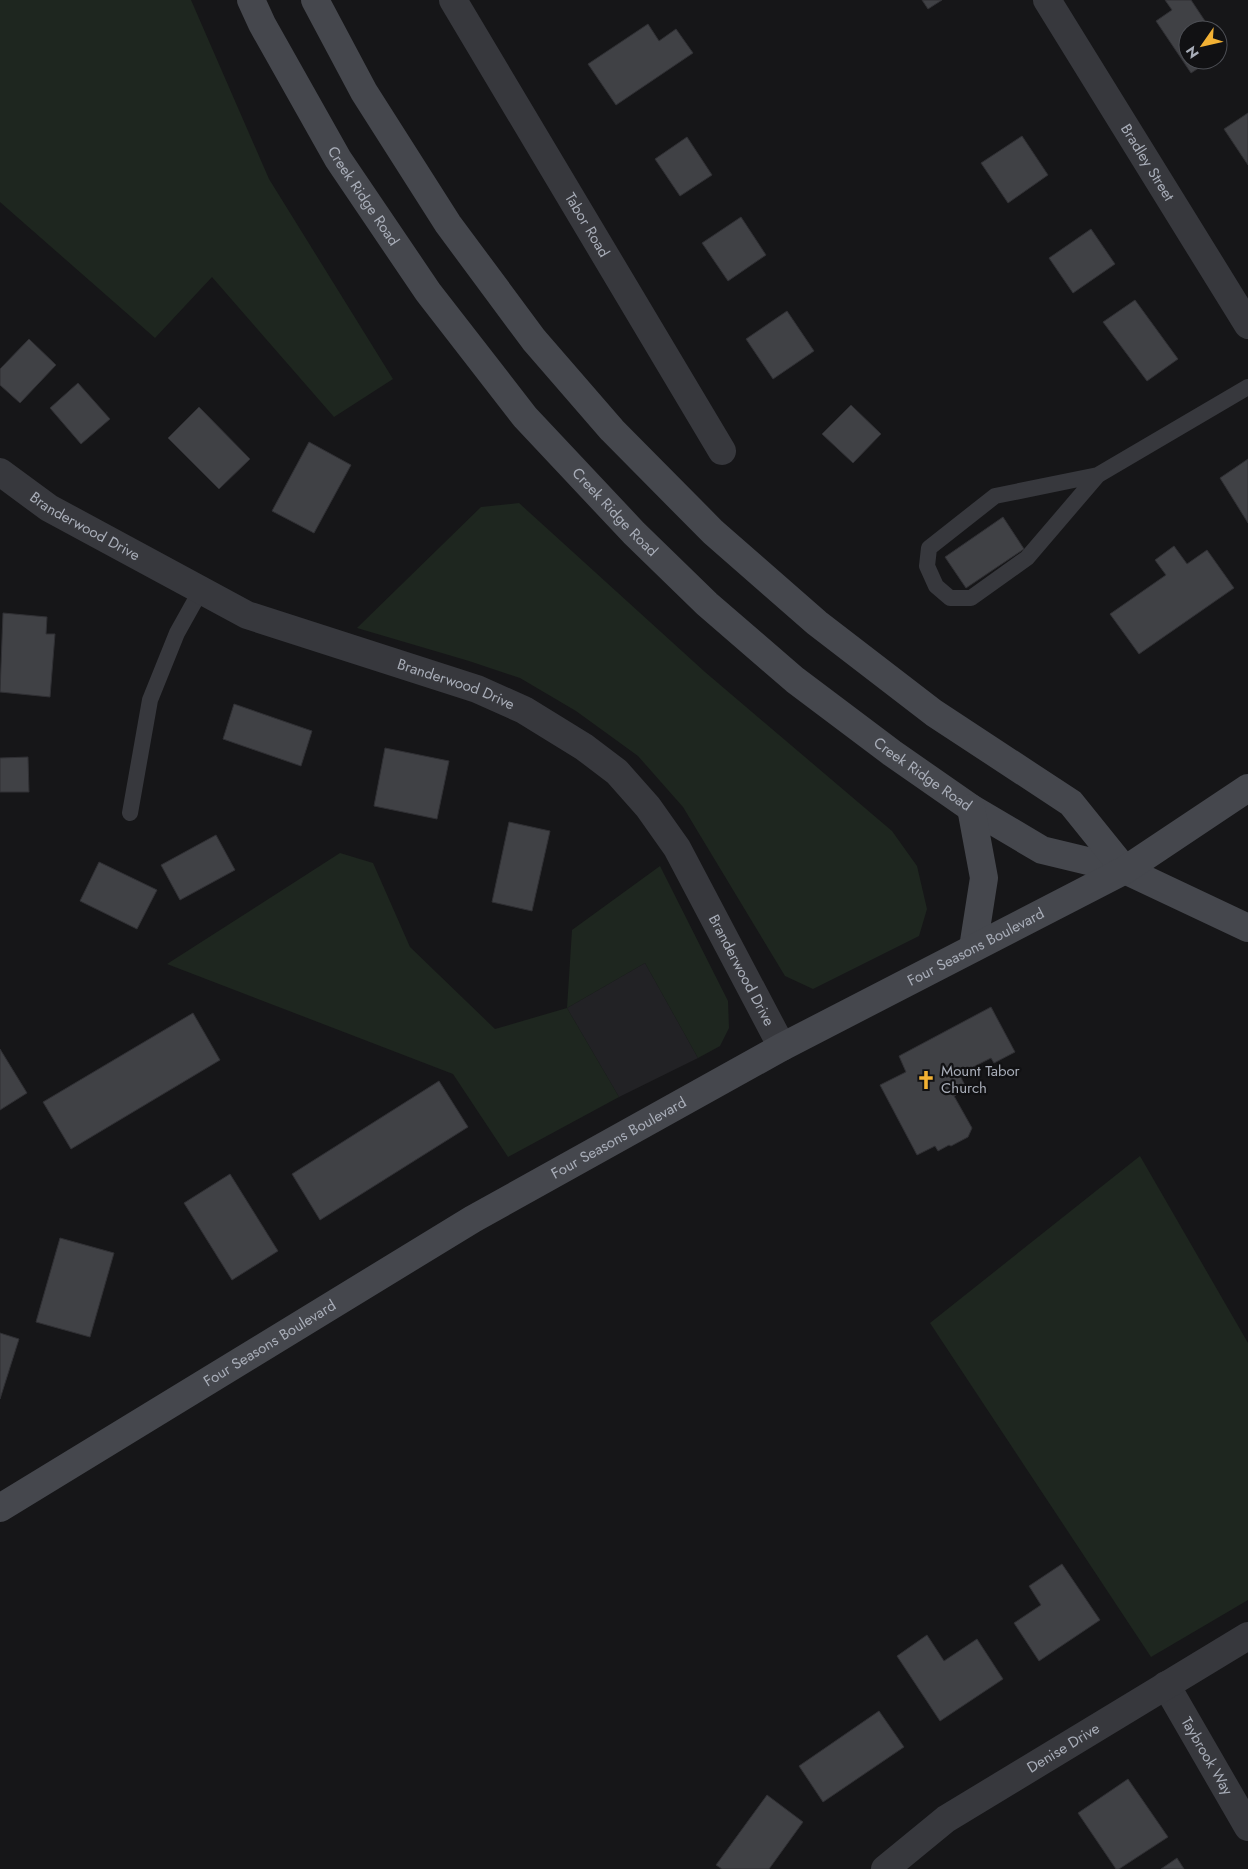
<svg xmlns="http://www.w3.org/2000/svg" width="1248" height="1869" viewBox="0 0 1248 1869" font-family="Jost,sans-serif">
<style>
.built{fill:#222225}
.green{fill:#1e261f}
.building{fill:#404145;stroke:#303034}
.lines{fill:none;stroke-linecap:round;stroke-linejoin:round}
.lane{stroke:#37383d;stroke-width:16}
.street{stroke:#37383d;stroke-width:28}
.secondary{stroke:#45474d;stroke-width:28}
.labels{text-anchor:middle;stroke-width:4.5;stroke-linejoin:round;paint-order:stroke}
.street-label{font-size:15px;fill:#a8adb8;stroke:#111113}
.poi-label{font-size:15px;fill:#a8adb8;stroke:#111113;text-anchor:start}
</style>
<rect width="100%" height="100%" fill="#161618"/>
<!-- built -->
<polygon class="built" points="645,963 698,1058 619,1097 567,1008"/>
<!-- green -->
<g class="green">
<polygon points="0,0 191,0 269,179 393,379 334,417 212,277 155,338 0,202"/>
<polygon points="519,503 705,672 892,831 917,866 927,909 919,936 813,989 785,976 683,807 638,756 576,711 520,678 469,661 357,628 481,507"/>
<polygon points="340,853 373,863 410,947 495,1029 567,1008 572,930 660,866 728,1001 729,1028 720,1046 698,1058 645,963 567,1008 619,1097 508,1157 453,1074 167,964"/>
<polygon points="1140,1156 1248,1343 1248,1600 1151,1657 930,1323"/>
</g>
<!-- building -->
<g class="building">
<polygon points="922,0 942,0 928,9"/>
<polygon points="1165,0 1191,0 1211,30 1188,30 1188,60 1211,60 1191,73 1156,21 1172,10"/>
<polygon points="648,24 659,41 676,29 693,53 616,105 588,64"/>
<polygon points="1248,113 1248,165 1224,129"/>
<polygon points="1022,136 1048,175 1008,203 981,163"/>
<polygon points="687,137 712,175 680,196 655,159"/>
<polygon points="741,217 766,255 728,281 702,243"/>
<polygon points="1091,229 1115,264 1073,293 1049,258"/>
<polygon points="1135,300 1178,359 1147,381 1103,322"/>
<polygon points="787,311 814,351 773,379 746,339"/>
<polygon points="29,339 56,365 20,403 0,385 0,369"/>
<polygon points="78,383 110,419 81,444 50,408"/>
<polygon points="851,405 881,434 853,463 822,434"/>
<polygon points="199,407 250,459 219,489 168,438"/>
<polygon points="309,442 351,465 314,533 272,511"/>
<polygon points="1248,459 1248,523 1220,478"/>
<polygon points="1003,517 1024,549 966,588 945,557"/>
<polygon points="1174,546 1187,564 1207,550 1234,588 1139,654 1110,614 1166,575 1155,560"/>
<polygon points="3,613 47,617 46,634 55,634 50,697 0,692"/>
<polygon points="234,704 312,731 301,766 223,739"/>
<polygon points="385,748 449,761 437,819 374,806"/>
<polygon points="28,757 29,792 0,792 0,758"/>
<polygon points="509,822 550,831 532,911 492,902"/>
<polygon points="216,835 235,870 180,900 161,865"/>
<polygon points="99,862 157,890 137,929 80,901"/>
<polygon points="991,1007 1015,1052 994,1063 991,1058 959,1074 967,1089 954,1096 972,1128 968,1137 951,1146 949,1145 938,1151 935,1146 917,1155 880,1085 906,1072 899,1056"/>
<polygon points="193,1013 220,1060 71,1149 43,1102"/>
<polygon points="0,1049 27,1093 0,1110"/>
<polygon points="439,1081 468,1127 320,1220 292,1174"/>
<polygon points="230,1174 278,1251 232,1280 184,1203"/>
<polygon points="60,1238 114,1253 90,1337 36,1322"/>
<polygon points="0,1333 19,1339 0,1399"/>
<polygon points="1062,1564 1100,1620 1039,1661 1014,1623 1041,1605 1029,1586"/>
<polygon points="927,1635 944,1661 977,1639 1003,1679 940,1721 897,1656"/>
<polygon points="879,1711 904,1747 823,1802 799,1766"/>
<polygon points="1128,1779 1168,1837 1119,1869 1116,1869 1078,1813"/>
<polygon points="767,1795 803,1822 769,1869 722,1869 716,1865"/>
<polygon points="1177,1858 1184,1869 1161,1869"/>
</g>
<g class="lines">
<!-- lane -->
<g class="lane">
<polyline points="1098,475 1027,558 971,598 950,598 936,586 927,566 929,548 995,496 1098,475 1248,387"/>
<polyline points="130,813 150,700 177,633 201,590"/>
</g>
<!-- street -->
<g class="street">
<path id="s1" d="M453,0L722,451"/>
<path id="s2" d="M1047,0L1248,325"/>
<path id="s3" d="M0,472L49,508L247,615L477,689L524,710L584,747L617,772L648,807L677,848L782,1047"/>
<path id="s4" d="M1166,1685L1248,1827"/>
<path id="s5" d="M885,1869L946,1819L1248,1636"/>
</g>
<!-- secondary -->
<g class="secondary">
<path id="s6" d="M251,0L262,24L338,159L428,292L525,417L634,533L707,604L795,680L892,753L971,808L1042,850L1125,870L1248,928"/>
<polyline points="315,0 364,92 448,224 534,340 612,430 713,532 817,623 934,713 1071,803 1125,870"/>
<polyline points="971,808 984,878 973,948"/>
<path id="s7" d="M0,1508L473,1219L782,1047L1125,870L1248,788"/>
</g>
</g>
<!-- icons -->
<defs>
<g id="church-bare" transform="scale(1.5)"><path d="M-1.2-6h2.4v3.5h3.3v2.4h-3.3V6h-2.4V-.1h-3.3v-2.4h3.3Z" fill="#f2b134" stroke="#111113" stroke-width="2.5" paint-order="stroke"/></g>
</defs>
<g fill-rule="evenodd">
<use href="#church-bare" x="926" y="1080"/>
</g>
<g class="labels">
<!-- street labels -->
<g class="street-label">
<text dy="5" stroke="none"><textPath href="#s2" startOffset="191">Bradley Street</textPath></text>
<text dy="5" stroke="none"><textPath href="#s6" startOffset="226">Creek Ridge Road</textPath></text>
<text dy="5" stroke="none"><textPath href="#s1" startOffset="262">Tabor Road</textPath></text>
<text dy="5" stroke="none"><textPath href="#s6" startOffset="631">Creek Ridge Road</textPath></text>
<text dy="5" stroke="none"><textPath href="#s3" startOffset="101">Branderwood Drive</textPath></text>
<text dy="5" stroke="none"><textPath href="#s3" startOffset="506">Branderwood Drive</textPath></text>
<text dy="5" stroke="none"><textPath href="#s6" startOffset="1036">Creek Ridge Road</textPath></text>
<text dy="5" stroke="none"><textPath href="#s7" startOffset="1126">Four Seasons Boulevard</textPath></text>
<text dy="5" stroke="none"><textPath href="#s3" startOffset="926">Branderwood Drive</textPath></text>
<text dy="5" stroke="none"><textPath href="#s7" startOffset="721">Four Seasons Boulevard</textPath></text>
<text dy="5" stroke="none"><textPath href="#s7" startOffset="316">Four Seasons Boulevard</textPath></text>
<text dy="5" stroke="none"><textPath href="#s5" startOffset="216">Denise Drive</textPath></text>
<text dy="5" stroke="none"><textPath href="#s4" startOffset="82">Taybrook Way</textPath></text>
</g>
<!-- poi labels -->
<g class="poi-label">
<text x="941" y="1076">Mount Tabor<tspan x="941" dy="17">Church</tspan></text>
</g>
</g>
<!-- north arrow -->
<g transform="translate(1203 45) rotate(236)"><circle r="24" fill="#111113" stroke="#4d4f55"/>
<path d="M0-4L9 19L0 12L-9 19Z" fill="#f2b134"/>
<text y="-8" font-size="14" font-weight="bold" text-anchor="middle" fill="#a8adb8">N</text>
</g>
</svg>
